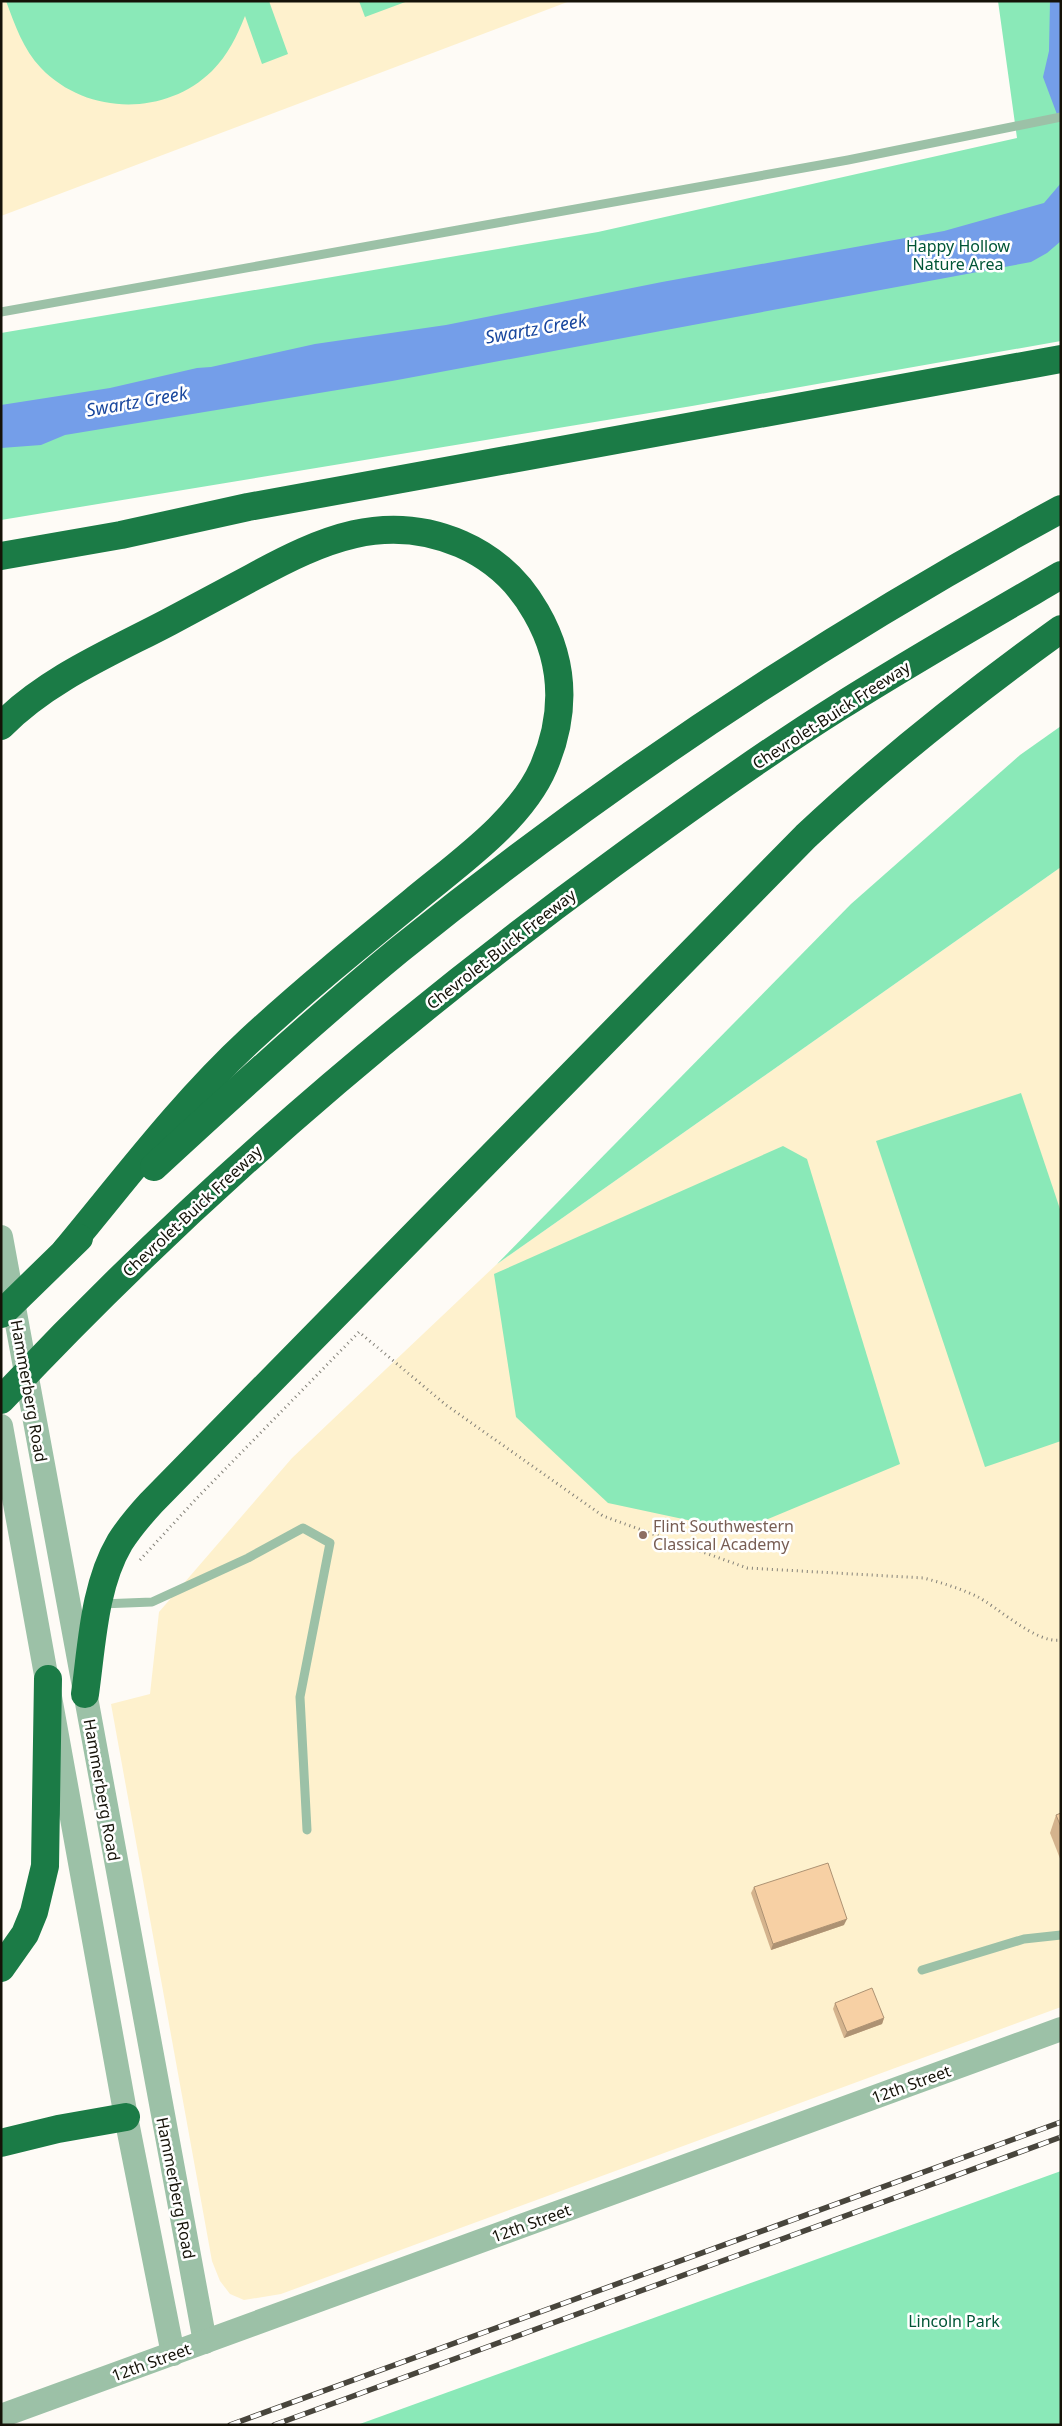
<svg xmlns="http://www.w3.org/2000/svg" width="1062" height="2426" viewBox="0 0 1062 2426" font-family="'Noto Sans',sans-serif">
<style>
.built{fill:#fef1cd}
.green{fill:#8ae9b8}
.water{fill:#749ee9}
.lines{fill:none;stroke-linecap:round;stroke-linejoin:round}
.path{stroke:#838078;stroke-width:3;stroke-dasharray:1 4;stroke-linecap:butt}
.service{stroke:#9cc1a7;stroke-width:9}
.tertiary{stroke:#9cc1a7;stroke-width:24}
.motorway{stroke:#1b7b46;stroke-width:28}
.rail-casing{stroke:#48453c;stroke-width:5.5}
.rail{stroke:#fff;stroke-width:4;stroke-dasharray:11;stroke-linecap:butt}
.wall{fill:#d4b38d}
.shaded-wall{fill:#ad9273}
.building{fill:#f7d0a4;stroke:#ad9273}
.education-dot{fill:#8d6e63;stroke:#fff;stroke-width:2}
.labels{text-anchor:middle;stroke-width:5;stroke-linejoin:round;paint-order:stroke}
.park-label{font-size:16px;fill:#005536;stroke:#fff}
.street-label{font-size:16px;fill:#151208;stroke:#fff}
.education-label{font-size:16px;fill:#785e54;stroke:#fff;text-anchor:start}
.water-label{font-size:18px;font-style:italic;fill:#18469d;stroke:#fff}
</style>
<rect width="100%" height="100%" fill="#fefbf6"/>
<!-- built -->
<g class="built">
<polygon points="1,1 570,1 1,216"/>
<polygon points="1061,867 1061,2007 281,2294 244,2300 230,2294 220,2281 212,2261 111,1704 150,1694 159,1612 292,1458 497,1264"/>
</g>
<!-- green -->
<g class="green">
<path d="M6,1H269L288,54L262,64L245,16C237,36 228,55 212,71C165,117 86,115 41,68C23,49 15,25 6,1Z"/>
<polygon points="359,1 408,1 365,17"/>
<polygon points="998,1 1061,1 1061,341 692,406 1,520 1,333 598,232 1017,138"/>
<polygon points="1061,726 1061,867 497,1264 851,904 1020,755"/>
<polygon points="1021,1093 1061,1212 1061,1441 985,1467 876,1141"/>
<polygon points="783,1146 807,1159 900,1464 739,1531 608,1503 516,1417 494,1274"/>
<polygon points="1061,2171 1061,2425 357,2425"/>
</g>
<!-- water -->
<g class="water">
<polygon points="1050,1 1061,1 1061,125 1043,77 1049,51"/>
<polygon points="1061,183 1061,241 1047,253 1031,262 392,381 65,435 41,445 1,448 1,405 110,388 197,368 211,367 315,344 446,325 662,282 944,231 1044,203"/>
</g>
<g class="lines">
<!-- path -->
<path class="path" d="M140,1560L196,1499L359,1332L446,1405L603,1516L747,1568L924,1578C942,1583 959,1588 976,1596C998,1607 1036,1644 1061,1640"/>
<!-- service -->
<g class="service">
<polyline points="1,312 848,160 1061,117"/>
<polyline points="101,1604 152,1602 248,1558 303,1528 330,1543 300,1697 307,1830"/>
<polyline points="922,1970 1024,1939 1061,1935"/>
</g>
<!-- tertiary -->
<g class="tertiary">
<polyline points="1,1237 205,2342"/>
<polyline points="1,1426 126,2117 173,2354"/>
<polyline points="1,2416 1061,2029"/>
</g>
<!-- motorway -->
<g class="motorway">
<polyline points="1,556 121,535 248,507 1061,359"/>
<path d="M1,726C47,679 112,652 169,622C197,607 225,592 253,577C321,540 385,511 461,544C493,558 519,582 536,612C565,662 566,714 544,766C521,821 456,865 412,902C357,947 302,992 250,1040C182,1103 125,1179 66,1250"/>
<path d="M154,1167C234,1093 315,1019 399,950C604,784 829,635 1061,509"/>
<polyline points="1,1314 79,1238"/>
<path d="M1,1400C187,1202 392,1025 611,865C686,810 761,756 839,707C912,661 987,618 1061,575"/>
<path d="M85,1694C92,1644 94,1586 120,1542C129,1528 140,1515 151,1503L806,836C886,761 972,693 1061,629"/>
<polyline points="1,1968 25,1934 34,1912 45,1866 48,1679"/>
<polyline points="1,2143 58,2129 126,2117"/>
</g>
<!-- rail casing -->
<g class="rail-casing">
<g id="rail">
<polyline points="230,2425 1061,2122"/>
<polyline points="274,2425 1061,2137"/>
</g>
</g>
<!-- rail -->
<use href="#rail" class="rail"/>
</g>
<!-- wall -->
<g class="wall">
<polygon points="1061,1813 1061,1861 1050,1833 1056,1815"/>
<polygon points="754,1887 844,1925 771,1950 751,1893"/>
<polygon points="835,2003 884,2018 882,2024 844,2038 833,2009"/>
</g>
<!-- shaded-wall -->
<g class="shaded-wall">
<polygon points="847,1919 844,1925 771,1950 773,1944"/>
<polygon points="884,2018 882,2024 844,2038 847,2032"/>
</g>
<!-- building -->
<g class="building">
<polygon points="1061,1813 1061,1827 1056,1815"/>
<polygon points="828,1863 847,1919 773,1944 754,1887"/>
<polygon points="872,1988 884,2018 847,2032 835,2003"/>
</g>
<!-- markers -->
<circle class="education-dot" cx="643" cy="1535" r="5"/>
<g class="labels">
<!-- park labels -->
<g class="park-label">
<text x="958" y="252">Happy Hollow<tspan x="958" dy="18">Nature Area</tspan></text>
<text x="954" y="2327">Lincoln Park</text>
</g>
<!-- street labels -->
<g class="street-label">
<text transform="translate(831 715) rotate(-33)" y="6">Chevrolet-Buick Freeway</text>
<text transform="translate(501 949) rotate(-38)" y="6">Chevrolet-Buick Freeway</text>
<text transform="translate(192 1211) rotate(-43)" y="6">Chevrolet-Buick Freeway</text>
<text transform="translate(29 1391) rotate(80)" y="6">Hammerberg Road</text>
<text transform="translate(102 1790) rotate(80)" y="6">Hammerberg Road</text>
<text transform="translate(911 2084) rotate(-20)" y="6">12th Street</text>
<text transform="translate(176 2188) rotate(79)" y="6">Hammerberg Road</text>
<text transform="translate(531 2223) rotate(-20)" y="6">12th Street</text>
<text transform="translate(151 2362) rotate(-20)" y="6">12th Street</text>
</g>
<!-- education labels -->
<g class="education-label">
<text x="653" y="1532">Flint Southwestern<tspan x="653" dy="18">Classical Academy</tspan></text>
</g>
<!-- water labels -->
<g class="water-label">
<text transform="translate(536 329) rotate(-10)" y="6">Swartz Creek</text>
<text transform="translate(137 402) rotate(-10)" y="6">Swartz Creek</text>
</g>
</g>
<!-- border -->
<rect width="1062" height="2426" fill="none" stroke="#151208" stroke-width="5"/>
</svg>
